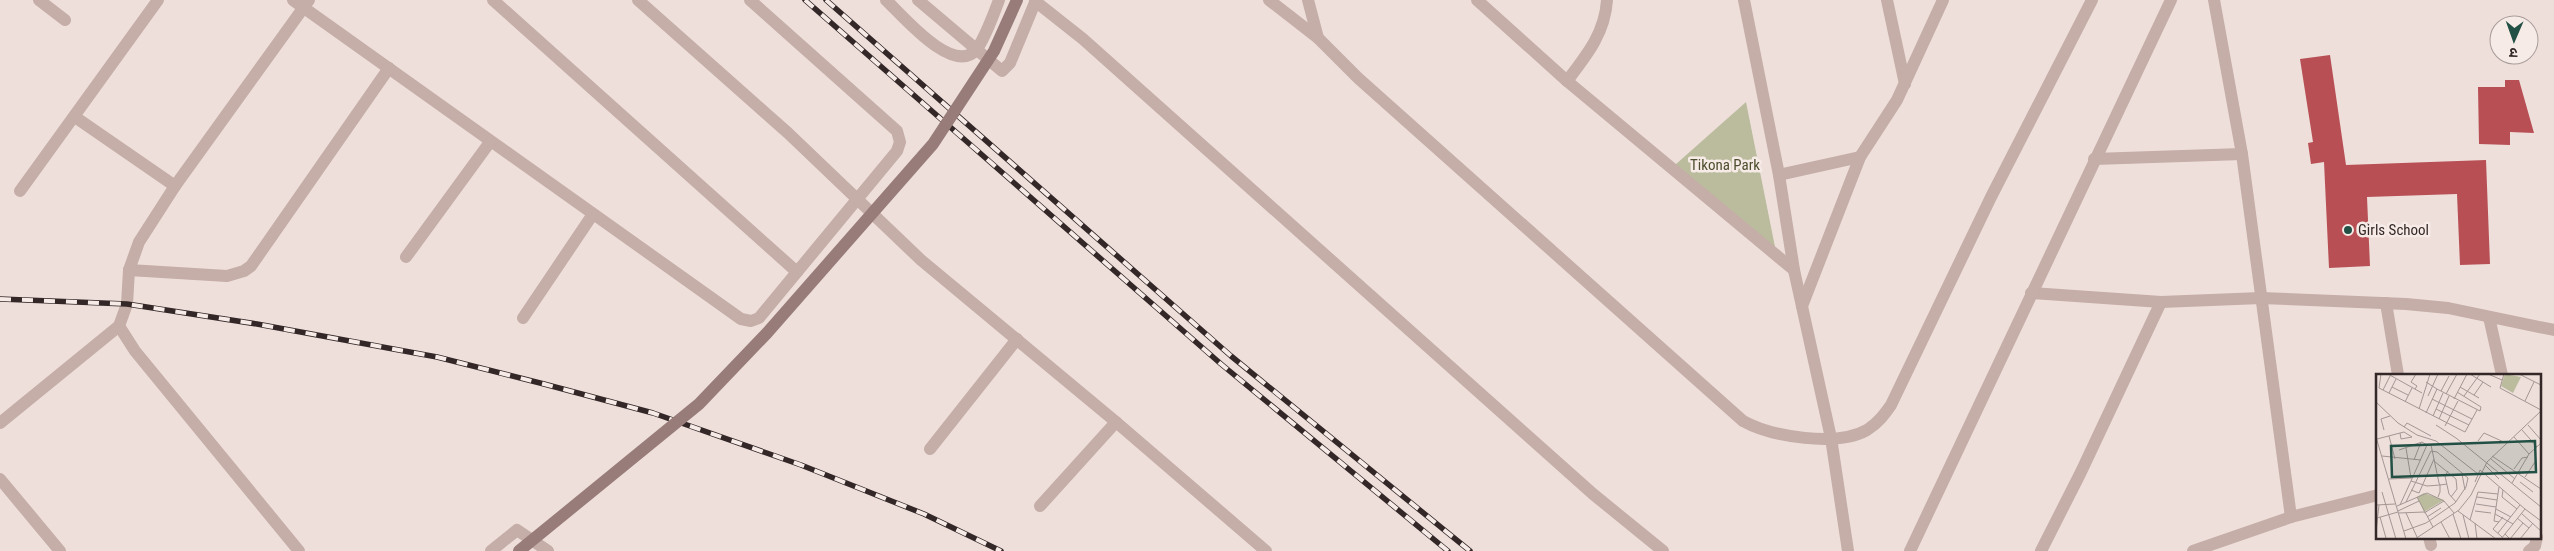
<svg xmlns="http://www.w3.org/2000/svg" width="2554" height="551" viewBox="0 0 2554 551" font-family="'Roboto Condensed','Noto Sans Devanagari',sans-serif">
<style>
.green{fill:#babc9d}
.building{fill:#b84f54}
.lines{fill:none;stroke-linecap:round;stroke-linejoin:round}
.street{stroke:#c5ada8;stroke-width:12}
.rail-casing{stroke:#332827;stroke-width:5.5}
.rail{stroke:#f7ebe7;stroke-width:4;stroke-dasharray:11;stroke-linecap:butt}
.secondary-bridge{stroke:#987c7a;stroke-width:12}
.poi-dot{fill:#225045;stroke:#f7ebe7;stroke-width:2}
.labels{text-anchor:middle;stroke-width:5;stroke-linejoin:round;paint-order:stroke}
.park-label{font-size:15px;fill:#4c4e2e;stroke:#f7ebe7}
.poi-label{font-size:15px;fill:#332827;stroke:#f7ebe7;text-anchor:start}
.inset-road{fill:none;stroke:#a39693;stroke-width:1}
.view{fill:#225045;fill-opacity:0.15;stroke:#225045;stroke-width:2.5}
.inset-edge{fill:none;stroke:#332827;stroke-width:2.5}
</style>
<rect width="100%" height="100%" fill="#eedfdb"/>
<!-- green -->
<polygon class="green" points="1746,102 1776,252 1675,165"/>
<!-- building -->
<g class="building">
<polygon points="2330,55 2346,165 2486,160 2490,264 2460,265 2457,194 2367,197 2370,266 2329,268 2324,162 2311,164 2308,143 2313,142 2300,59"/>
<polygon points="2505,80 2519,80 2534,133 2510,132 2510,145 2479,144 2478,87 2505,87"/>
</g>
<g class="lines">
<!-- street -->
<g class="street">
<polyline points="39,0 65,20"/>
<polyline points="293,0 741,319 751,321 759,318 897,151 900,142 897,131 750,0"/>
<polyline points="493,0 797,272"/>
<polyline points="638,0 788,133 921,260 1116,422 1266,551"/>
<path d="M886,0C902,15 953,76 976,50C983,42 995,11 999,0"/>
<polyline points="918,0 1002,71 1010,63 1036,0"/>
<path d="M1269,0L1318,38L1358,78L1743,421C1772,437 1837,447 1867,430C1878,423 1884,415 1891,405L1991,197L2092,0"/>
<polyline points="1308,0 1318,38"/>
<polyline points="1477,0 1567,81 1794,270"/>
<polyline points="1744,0 1779,175 1794,270 1831,438 1848,551"/>
<polyline points="1887,0 1905,84"/>
<polyline points="2214,0 2242,154 2291,517"/>
<polyline points="1035,1 1083,39 1593,494 1663,551"/>
<path d="M1567,81C1587,55 1605,33 1607,0"/>
<polyline points="75,117 175,186"/>
<polyline points="2094,159 2242,154"/>
<polyline points="1779,175 1860,157"/>
<polyline points="20,191 158,0"/>
<polyline points="406,257 490,142"/>
<polyline points="129,270 227,276 244,271 251,266 389,68"/>
<polyline points="2031,293 2161,302 2261,298 2406,304 2448,308 2554,330"/>
<polyline points="2386,303 2398,375"/>
<polyline points="1802,306 1860,157 1897,100 1943,0"/>
<polyline points="2489,317 2502,375"/>
<polyline points="523,318 593,214"/>
<polyline points="119,326 135,351 299,551"/>
<polyline points="0,423 119,326 127,304 129,270 139,242 175,186 309,0"/>
<polyline points="930,449 1017,339"/>
<polyline points="0,479 60,551"/>
<polyline points="1040,506 1116,422"/>
<polyline points="2429,537 2431,545"/>
<polyline points="491,551 517,530 548,551"/>
<polyline points="1910,551 2171,0"/>
<polyline points="2041,551 2081,472 2161,302"/>
<polyline points="2193,551 2291,517 2378,495"/>
<polyline points="2529,551 2535,546 2537,537"/>
</g>
<!-- rail casing -->
<g class="rail-casing">
<g id="rail">
<polyline points="805,0 1221,364 1448,551"/>
<polyline points="826,0 1231,356 1470,551"/>
<polyline points="0,299 127,304 257,324 437,357 544,384 653,413 801,465 924,514 1001,551"/>
</g>
</g>
<!-- rail -->
<use href="#rail" class="rail"/>
<!-- secondary-bridge -->
<polyline class="secondary-bridge" points="519,551 699,404 767,333 933,144 994,51 1017,0"/>
</g>
<!-- markers -->
<circle class="poi-dot" cx="2348" cy="230" r="5"/>
<g class="labels">
<!-- park labels -->
<g class="park-label">
<text x="1725" y="170">Tikona Park</text>
</g>
<!-- poi labels -->
<g class="poi-label">
<text x="2358" y="235">Girls School</text>
</g>
</g>
<!-- overview -->
<g transform="translate(2376 374)">
<rect width="165" height="165" fill="#eedfdb"/>
<path d="M129,0L145,3L137,19L125,12ZM48,119L68,126L48,138L41,123Z" fill="#babc9d"/>
<path class="inset-road" d="M5,0L3,14L89,58L101,36M12,0L46,19M94,0L115,13M112,0L126,6M128,0L124,14L165,36M143,0L165,11M16,13L32,21M84,13L103,24M39,15L41,12L35,8L40,0M61,15L104,37M7,16L14,2M65,17L73,2M81,18L105,33L104,37M13,19L20,5M70,20L81,0M98,21L107,8M52,22L62,0M88,22L104,0M56,25L96,45M78,25L91,0M149,27L158,8M0,28L22,49L41,61L60,67L102,100M29,28L36,14M43,35L54,0M60,35L93,51M50,39L61,15L50,8M57,42L67,19M63,45L73,22M60,51L80,64L165,133M152,51L165,66M69,52L82,27M28,53L31,49L55,62M8,56L5,45L14,42M146,56L161,73M13,62L19,85M0,63L30,165M138,63L153,80M1,65L24,59L28,58L36,63L25,65L24,59M102,67L108,59L130,69M30,74L35,104M23,76L46,68L51,71M6,82L45,86M116,82L165,115M115,85L139,105M38,86L45,68M58,87L80,105L81,115L75,123M109,91L123,105M138,95L146,84L152,83M72,97L69,102L73,120L80,128M86,100L89,116M149,103L159,88M13,105L36,104M99,108L104,96L149,135M144,108L157,118M136,109L153,80L165,69M35,116L43,119L58,85M127,116L126,123L141,135M6,118L20,165M41,123L57,153M62,123L64,118V111L63,109L55,71H51L35,107L51,112L64,111L71,110M101,123L121,126M100,130L120,133M0,131L19,130M24,131L35,107M21,132L51,119L68,127L78,139M120,135L135,143M22,137L43,127M82,137L120,165M99,137L115,139M23,139L48,138M30,139L41,163M48,139L68,127M145,139L165,157M77,140L85,165M119,140L137,150M87,141L93,165M4,143L10,164M51,143L65,134M1,144L22,138M141,144L153,154M94,146L102,118L122,120M65,148L74,165M123,148L118,147L123,113M99,149L101,165M28,157L50,149L79,129L90,113L92,104L61,78L55,77L30,128M0,158L3,131M122,159L144,131M129,160L134,165L147,149M126,163L117,155L127,143M39,165L83,136L95,121L111,88L165,37M125,165L149,135L165,147M144,165L157,149"/>
<path class="view" d="M159,67L160,98L16,103L15,72Z"/>
<rect width="165" height="165" class="inset-edge"/>
</g>
<!-- north arrow -->
<g transform="translate(2514 40) rotate(182)"><circle r="24" fill="#f7ebe7" stroke="#a99d9a"/>
<path d="M0-4L9 19L0 12L-9 19Z" fill="#225045"/>
<text y="-8" font-size="14" font-weight="bold" text-anchor="middle" fill="#332827">उ</text>
</g>
</svg>
